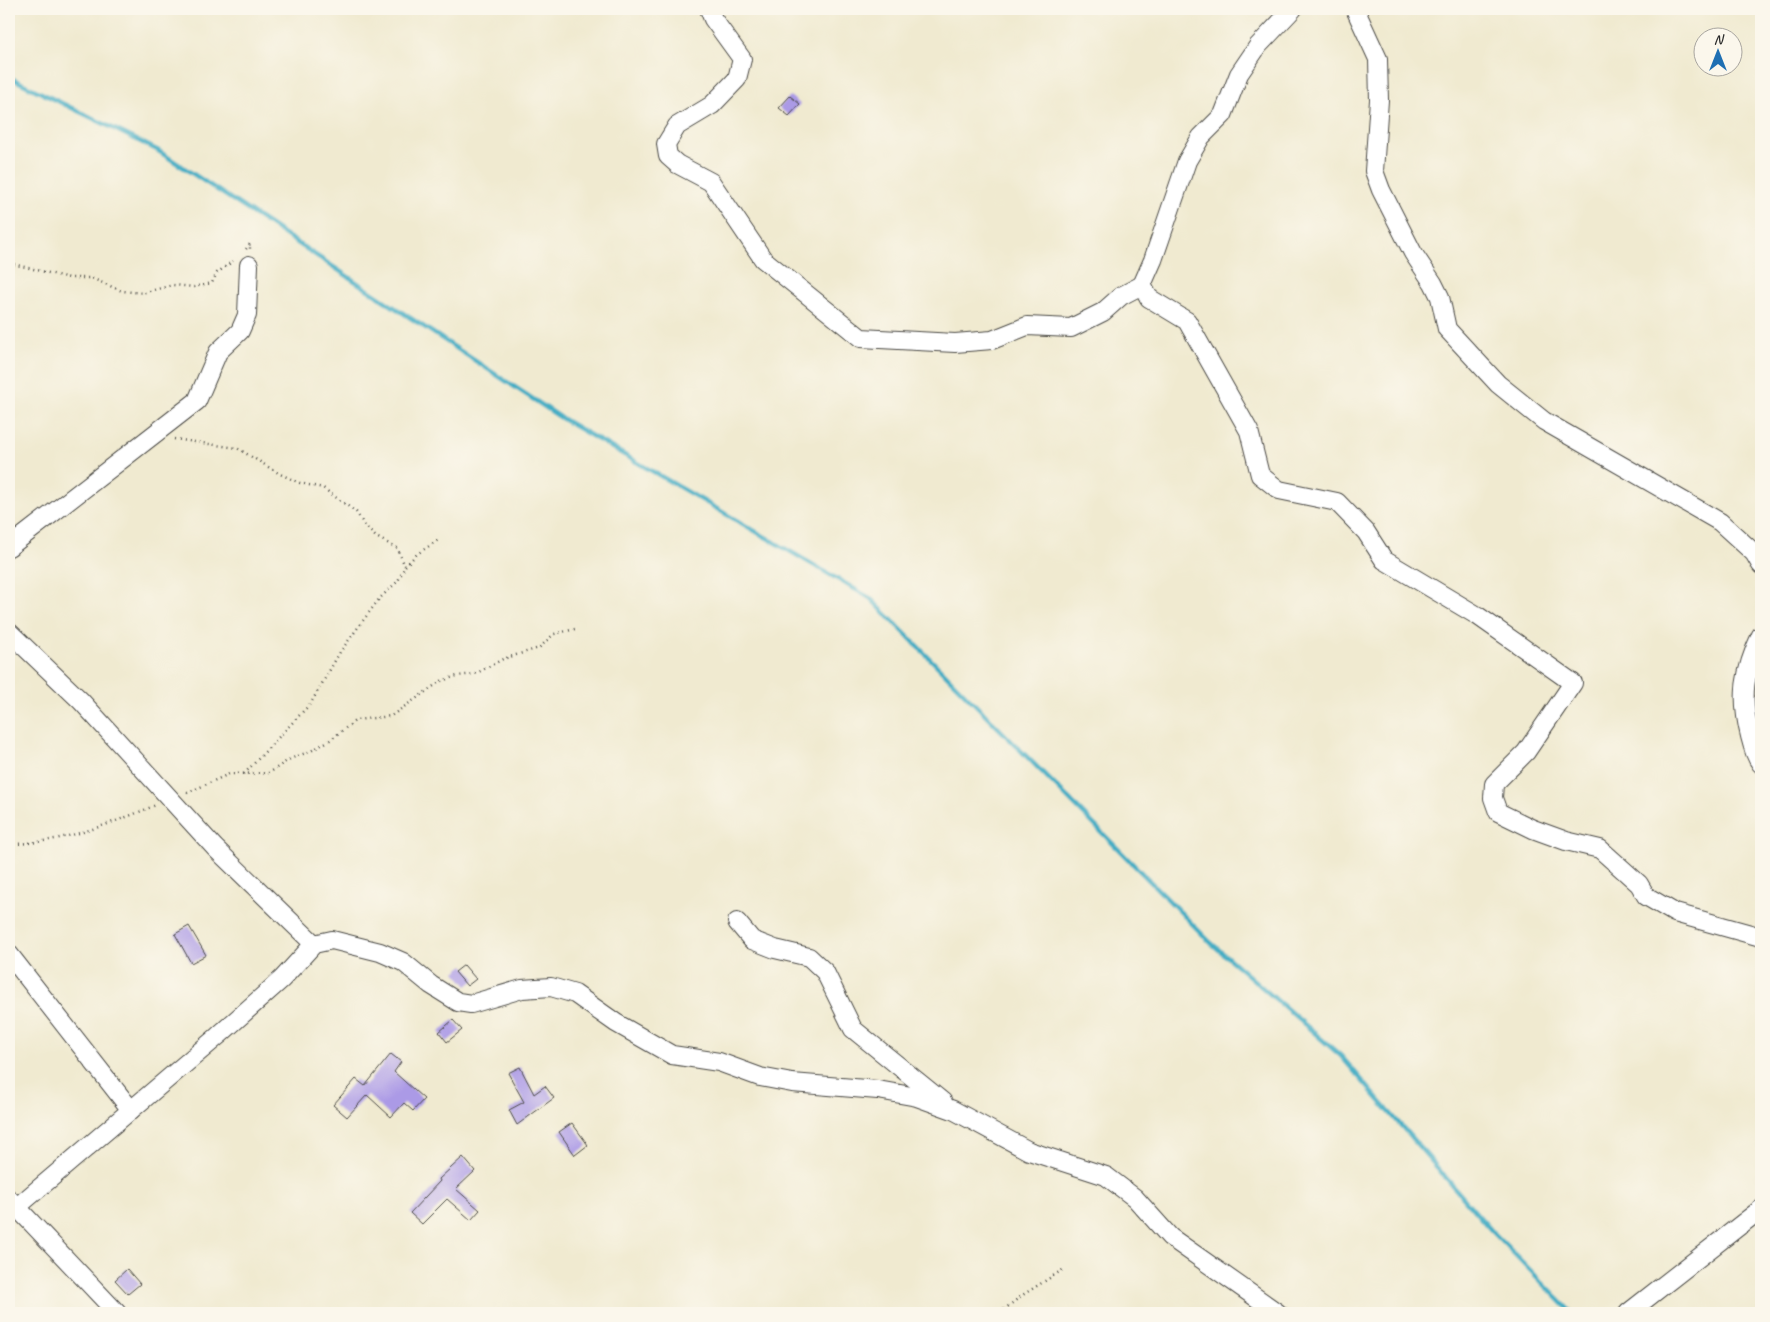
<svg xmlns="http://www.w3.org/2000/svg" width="1770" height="1322" viewBox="0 0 1770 1322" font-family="Caveat,sans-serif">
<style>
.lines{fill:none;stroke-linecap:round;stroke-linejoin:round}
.stream{stroke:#45adc4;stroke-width:4.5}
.building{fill:#ab9ae6}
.minor-casing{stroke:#494844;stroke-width:20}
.path{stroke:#494844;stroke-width:2.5;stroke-dasharray:1 4;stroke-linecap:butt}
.minor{stroke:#fff;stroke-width:18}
</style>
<rect width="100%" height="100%" fill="#fbf7ec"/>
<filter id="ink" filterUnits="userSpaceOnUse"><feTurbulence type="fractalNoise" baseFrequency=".02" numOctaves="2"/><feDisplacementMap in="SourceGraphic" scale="10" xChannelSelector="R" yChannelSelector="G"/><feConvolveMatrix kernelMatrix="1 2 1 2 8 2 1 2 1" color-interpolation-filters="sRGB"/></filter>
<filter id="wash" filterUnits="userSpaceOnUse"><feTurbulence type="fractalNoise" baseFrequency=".0096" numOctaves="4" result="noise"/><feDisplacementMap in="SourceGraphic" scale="20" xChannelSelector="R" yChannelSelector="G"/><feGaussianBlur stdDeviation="1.12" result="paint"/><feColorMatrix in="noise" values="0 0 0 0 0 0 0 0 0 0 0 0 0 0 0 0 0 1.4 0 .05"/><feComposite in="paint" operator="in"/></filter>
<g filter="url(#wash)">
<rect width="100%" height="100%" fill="#f0ead0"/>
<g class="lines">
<!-- stream -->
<polyline class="stream" points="9,77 157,150 566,421 870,598 1210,942 1341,1056 1491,1230 1572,1313"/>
</g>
<g id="blocks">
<!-- building -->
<g class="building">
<polygon points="790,96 800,104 789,116 779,108"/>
<polygon points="189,926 206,955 191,963 175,934"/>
<polygon points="464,965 476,979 467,986 455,972"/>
<polygon points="453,1020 462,1030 447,1042 439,1032"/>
<polygon points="391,1054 401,1062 394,1072 424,1099 413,1111 404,1103 391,1117 367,1095 347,1117 333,1105 356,1079 365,1086"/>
<polygon points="520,1067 534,1094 545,1086 554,1098 517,1125 509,1110 524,1102 508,1073"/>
<polygon points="572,1123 588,1145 575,1155 559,1132"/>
<polygon points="463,1157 475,1171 456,1189 480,1210 471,1220 447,1199 422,1224 410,1213 440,1181 439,1179"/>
<polygon points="127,1269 140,1284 128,1294 115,1280"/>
</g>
</g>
</g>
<g filter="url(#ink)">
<use href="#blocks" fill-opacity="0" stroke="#494844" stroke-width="1"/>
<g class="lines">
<!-- minor casing -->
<g class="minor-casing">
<g id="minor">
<polyline points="709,9 713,19 742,59 737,79 712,105 677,126 666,144 668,156 677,164 711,182 763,259 861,338 955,343 992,340 1027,326 1071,328 1103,312 1121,296 1142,285"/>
<polyline points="1293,9 1258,46 1239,74 1223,115 1201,137 1187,161 1153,260 1142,285 1149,298 1187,321 1249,431 1260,475 1279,490 1337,502 1366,532 1384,560 1478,616 1573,683 1526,752 1494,784 1493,798 1498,812 1533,829 1566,841 1600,849 1639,884 1646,896 1675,913 1761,937"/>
<polyline points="1355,9 1378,59 1379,100 1374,171 1381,190 1413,253 1433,283 1440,297 1447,329 1498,384 1544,421 1720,522 1754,553 1761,565"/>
<polyline points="9,547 197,401 218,352 240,331 247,315 249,265"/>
<polyline points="9,632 81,701 215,848 314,944"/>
<path d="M1761,635C1744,671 1740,697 1750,736C1753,747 1755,756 1761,764"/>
<polyline points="737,922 752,940 775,949 809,957 825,972 853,1029 943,1102"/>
<polyline points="9,954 131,1110"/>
<polyline points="9,1199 117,1313"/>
<polyline points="17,1207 218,1036 282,979 314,944 332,940 380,952 403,962 431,985 458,1002 471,1004 522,989 551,987 575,994 616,1023 672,1055 719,1062 760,1077 792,1083 878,1090 917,1097 953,1110 1029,1151 1106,1176 1135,1198 1170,1237 1278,1313"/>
<polyline points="1628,1313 1761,1209"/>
</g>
</g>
<!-- path -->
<g class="path">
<polyline points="246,249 250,244 250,250"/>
<polyline points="9,263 69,278 91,278 122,291 142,293 173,285 194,287 212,283 217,273 233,261"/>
<polyline points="174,439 237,448 280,474 300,483 323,488 356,512 365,526 376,537 397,548 405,566"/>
<polyline points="244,774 311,703 340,652 379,599 398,581 405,566 417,554 440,539"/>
<polyline points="187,793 229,774 269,773 290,759 311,751 330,740 356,720 391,716 441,681 457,676 475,674 503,659 539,648 554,634 575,629"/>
<path d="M9,844C58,844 111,824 156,805"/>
<polyline points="1000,1313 1021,1296 1064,1269"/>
</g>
<!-- minor -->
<use href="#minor" class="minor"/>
</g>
</g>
<!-- margin -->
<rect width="1770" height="1322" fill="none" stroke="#fbf7ec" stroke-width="30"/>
<!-- north arrow -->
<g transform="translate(1718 52)"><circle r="24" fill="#fbf7ec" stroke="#a8a59f"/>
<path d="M0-4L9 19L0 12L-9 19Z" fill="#1f6fb2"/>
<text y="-8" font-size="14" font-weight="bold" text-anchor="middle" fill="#2b2b2b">N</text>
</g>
</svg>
